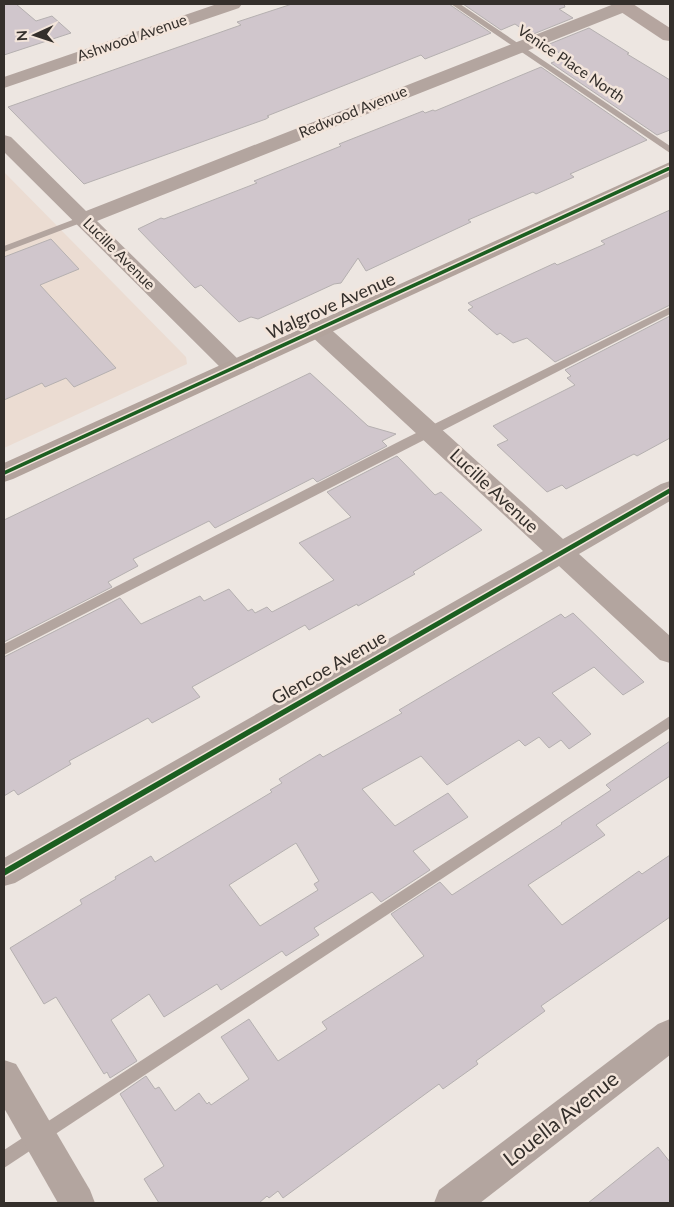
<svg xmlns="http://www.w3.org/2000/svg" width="674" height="1207" viewBox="0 0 674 1207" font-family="Lato,sans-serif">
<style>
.built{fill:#ebdcd2}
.building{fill:#d0c6cc;stroke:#b5b0b0;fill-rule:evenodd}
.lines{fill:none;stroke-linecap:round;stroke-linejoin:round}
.lane{fill:#b3a59f;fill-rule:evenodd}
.street{fill:#b3a59f;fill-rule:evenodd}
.secondary{fill:#b2a39c;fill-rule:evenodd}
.primary{fill:#b5a59f;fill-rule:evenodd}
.cycleway-casing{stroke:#f3e5db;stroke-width:3}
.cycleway{fill:#1b5e20;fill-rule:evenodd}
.labels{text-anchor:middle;stroke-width:5;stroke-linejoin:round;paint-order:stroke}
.far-street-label{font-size:15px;fill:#342f2b;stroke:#f3e5db}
.street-label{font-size:18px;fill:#342f2b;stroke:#f3e5db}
.near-street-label{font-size:21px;fill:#342f2b;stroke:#f3e5db}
</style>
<rect width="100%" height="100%" fill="#ede6e1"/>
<!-- built -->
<polygon class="built" points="4,172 186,357 187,364 4,448"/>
<!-- building -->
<g class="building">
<polygon points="4,4 16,4 36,21 52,16 71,33 4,55"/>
<polygon points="292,4 449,4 491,33 425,59 421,55 267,116 269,117 266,119 84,184 8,107 241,25 237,22"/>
<polygon points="463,4 564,4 565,7 559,9 573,18 531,35 515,24 501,30"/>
<polygon points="589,28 629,53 627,54 670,80 670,130 657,135 551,63 566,57 547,45"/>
<polygon points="541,67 647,140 570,174 574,177 536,194 533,192 468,220 471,222 366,271 358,258 341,283 334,284 258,319 251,317 239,322 201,285 195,288 138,229 161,218 164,219 257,183 254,181 341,146 339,144 423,111 425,113 433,110 435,111"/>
<polygon points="670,210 670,305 555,362 527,338 513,343 500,333 497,335 468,310 473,307 468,303 555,263 557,265 605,244 601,241"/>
<polygon points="51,239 79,269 40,285 116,368 74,387 66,378 45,387 42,383 4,400 4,257"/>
<polygon points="670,316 670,438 637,456 634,454 566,489 562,485 547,492 497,445 508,440 493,426 575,385 567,378 571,376 565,370"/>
<polygon points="310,373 368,426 396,434 382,441 387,446 317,482 313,478 215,528 209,521 133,559 138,566 108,582 112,587 4,642 4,520"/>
<polygon points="397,456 435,495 441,492 482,530 413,572 415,574 358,606 357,604 309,630 305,625 192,687 200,697 152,723 148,718 69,761 71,764 18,795 14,790 4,796 4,657 120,598 141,624 200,596 204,601 229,589 248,611 252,609 255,613 267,607 272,612 334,580 299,543 351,517 327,492"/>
<path d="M573,613L644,682L623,695L594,667L552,693L591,734L569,749L561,740L549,748L539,737L525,746L519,740L447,785L421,756L362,789L395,826L448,793L468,817L413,851L430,870L381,902L372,892L314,928L319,935L286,956L282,951L221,990L217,984L164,1017L149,994L111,1020L137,1061L110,1078L107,1072L104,1074L56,997L44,1004L10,948L82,904L80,900L116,879L115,877L151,856L155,862L272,792L270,790L282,783L279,779L320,754L323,757L402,713L399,710L561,614L565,618ZM296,843L319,881L314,884L318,890L260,926L229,885Z"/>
<polygon points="670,741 670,776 596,825 605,835 528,885 562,925 639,871 642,874 670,855 670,917 541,1006 545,1011 476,1061 478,1064 443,1089 439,1084 283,1198 278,1191 269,1198 267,1196 259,1203 159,1203 144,1179 164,1166 120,1094 146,1076 155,1089 159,1087 175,1111 199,1093 207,1104 209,1102 211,1105 249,1079 221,1037 249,1019 278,1061 327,1029 322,1022 424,956 391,914 440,882 452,895 562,824 561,823 611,790 606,785"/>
<polygon points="658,1147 670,1162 670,1203 588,1203"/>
</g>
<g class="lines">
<!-- lane -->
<g class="lane">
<polygon points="451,4 460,4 670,146 670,153"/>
<polygon points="83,216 88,219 86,221 4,252 4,246"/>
<polygon points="670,307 670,314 4,655 4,644 402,440"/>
<polygon points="670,716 670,728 4,1168 4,1150"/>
</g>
<!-- street -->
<g class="street">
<polygon points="217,4 242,4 239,8 4,88 4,77"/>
<polygon points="614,4 631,4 633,6 630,10 97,221 241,362 244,367 241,372 233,374 225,372 4,152 4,135 11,137 86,211"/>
<polygon points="317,322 325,324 563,539 661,484 670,481 670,501 579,554 670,636 670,663 660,660 559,566 15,883 4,886 4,858 543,551 309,334 306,329 309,324"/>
<polygon points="670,1019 670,1055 480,1203 434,1203 439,1190 658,1024"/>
<polygon points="4,1060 16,1064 90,1190 95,1203 58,1203 4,1108"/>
</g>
<!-- secondary -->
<polygon class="secondary" points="670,162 670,176 13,479 4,482 4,463"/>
<!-- primary -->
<polygon class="primary" points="612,4 633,4 670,28 670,41 663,40 615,8"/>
<!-- cycleway casing -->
<g class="cycleway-casing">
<g id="cycleway">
<polygon points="668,167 670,167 670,170 4,475 4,471"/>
<polygon points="670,488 670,493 4,876 4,869"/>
</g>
</g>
<!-- cycleway -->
<use href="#cycleway" class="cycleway"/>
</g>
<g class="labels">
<!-- far-street labels -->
<g class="far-street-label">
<text transform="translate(132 38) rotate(-19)" y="5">Ashwood Avenue</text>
<text transform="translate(571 64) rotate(34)" y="5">Venice Place North</text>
<text transform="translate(353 112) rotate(-22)" y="5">Redwood Avenue</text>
<text transform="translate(119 254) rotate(45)" y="5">Lucille Avenue</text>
</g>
<!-- street labels -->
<g class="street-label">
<text transform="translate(331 306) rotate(-24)" y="6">Walgrove Avenue</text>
<text transform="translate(494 491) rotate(43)" y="6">Lucille Avenue</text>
<text transform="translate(329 668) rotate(-30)" y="6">Glencoe Avenue</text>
</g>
<!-- near-street labels -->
<g class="near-street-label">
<text transform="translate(561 1119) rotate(-38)" y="7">Louella Avenue</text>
</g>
</g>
<!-- border -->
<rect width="674" height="1207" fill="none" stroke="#342f2b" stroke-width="10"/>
<!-- north arrow -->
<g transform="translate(35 35) rotate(267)" stroke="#f3e5db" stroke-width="4" paint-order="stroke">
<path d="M0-4L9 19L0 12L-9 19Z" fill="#342f2b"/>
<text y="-8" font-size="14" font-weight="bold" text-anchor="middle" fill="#342f2b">N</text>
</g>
</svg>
